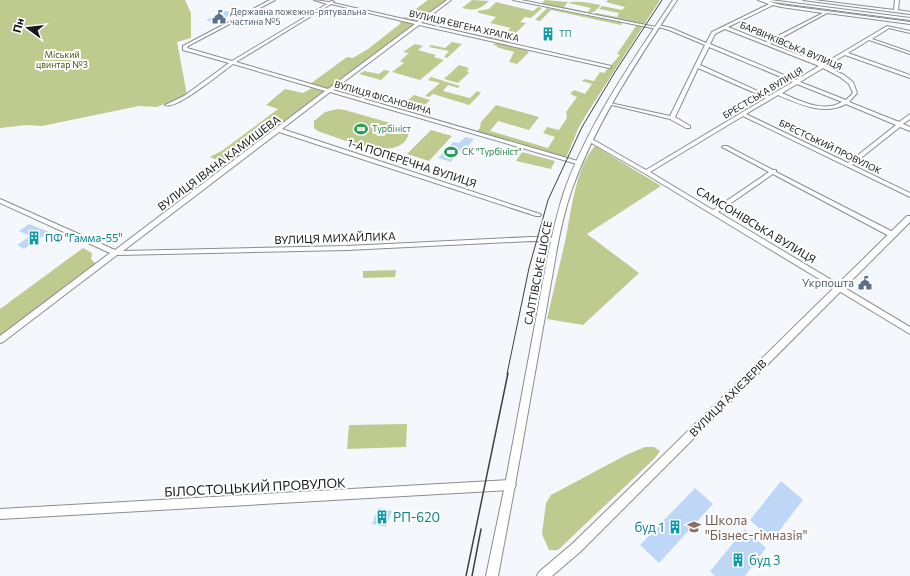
<svg xmlns="http://www.w3.org/2000/svg" width="910" height="576" viewBox="0 0 910 576" font-family="Commissioner,sans-serif">
<style>
.green{fill:#bfca8f}
.building{fill:#bfd7f7}
.lines{fill:none;stroke-linecap:round;stroke-linejoin:round}
.minor-casing{stroke:#898d91;stroke-width:2}
.major-casing{stroke:#898d91;stroke-width:2}
.minor{fill:#fff;fill-rule:evenodd}
.major{fill:#fff;fill-rule:evenodd}
.tram-far1{stroke:#3e4142;stroke-width:1}
.tram{stroke:#3e4142;stroke-width:1.5}
.labels{text-anchor:middle;stroke-width:4;stroke-linejoin:round;paint-order:stroke}
.far-service-label{font-size:9px;fill:#4e5e75;stroke:#fff;text-anchor:start}
.far-street-label{font-size:9px;fill:#151718;stroke:#fff}
.far-culture-label{font-size:9px;fill:#0d838f;stroke:#fff;text-anchor:start}
.far-park-label{font-size:9px;fill:#4e570f;stroke:#fff}
.far-leisure-label{font-size:9px;fill:#27864d;stroke:#fff;text-anchor:start}
.street-label{font-size:11px;fill:#151718;stroke:#fff}
.culture-label{font-size:11px;fill:#0d838f;stroke:#fff;text-anchor:start}
.service-label{font-size:11px;fill:#4e5e75;stroke:#fff;text-anchor:end}
.near-street-label{font-size:13px;fill:#151718;stroke:#fff}
.near-culture-label{font-size:13px;fill:#0d838f;stroke:#fff;text-anchor:start}
.near-education-label{font-size:13px;fill:#785e54;stroke:#fff;text-anchor:start}
</style>
<rect width="100%" height="100%" fill="#f4f8fd"/>
<!-- green -->
<g class="green">
<polygon points="0,0 185,0 191,13 191,38 177,42 187,95 157,107 139,106 42,126 27,125 0,128"/>
<polygon points="428,0 450,0 427,18 408,15"/>
<path d="M472,0L489,1C479,10 475,11 462,8Z"/>
<path d="M545,0L568,2L564,7L588,12L591,8L568,3C576,0 590,3 601,5L594,12H592L590,14L541,4Z"/>
<polygon points="608,0 660,0 586,115 578,129 566,158 476,132 480,128 481,122 496,105 539,117 529,130 498,121 490,131 548,148 555,137 543,133 547,127 559,130 567,118 566,112 577,97 570,94 574,90 585,94 592,84 582,81 584,79 594,81 600,72 604,73 620,55 617,54 638,23 595,15 596,13 617,17 619,13 599,9 602,6 622,10 625,7 606,2"/>
<polygon points="496,2 533,11 538,7 542,8 531,18 525,17 520,22 526,23 506,43 485,38 487,36 499,39 503,34 492,32 494,30 506,32 511,28 490,23 496,17 479,13 477,11 489,9"/>
<polygon points="547,8 622,23 621,25 551,10 540,21 535,20"/>
<polygon points="405,17 422,21 331,88 326,89 310,84 347,57 353,58 368,49 400,24 401,20"/>
<polygon points="452,42 462,44 447,58 444,57 449,51 429,47 431,45 445,48"/>
<polygon points="497,42 523,48 529,52 517,64 509,62 514,52 496,47 498,46 493,45"/>
<polygon points="415,44 423,46 418,50 436,55 434,57 444,60 420,80 392,72 404,63 400,61 409,53 403,52"/>
<polygon points="459,65 469,68 467,71 469,73 458,83 444,79"/>
<polygon points="384,70 390,71 381,80 359,74 364,71 379,74"/>
<polygon points="431,77 460,86 458,88 448,85 443,91 470,98 477,91 481,93 469,105 433,94 429,97 425,96 440,83 428,80"/>
<polygon points="312,88 328,93 231,166 210,157 223,150 278,109 266,105 285,89 303,93"/>
<polygon points="414,95 430,100 418,112 400,107"/>
<path d="M338,109L345,110L404,127L409,133C401,166 338,138 318,131L314,128V121L325,112Z"/>
<polygon points="431,130 452,136 429,161 407,154"/>
<path d="M595,146L661,186L587,234L639,273L583,325L547,319C553,293 559,267 565,242C571,214 575,168 595,146Z"/>
<polygon points="522,152 555,161 551,169 516,161"/>
<polygon points="83,248 92,253 91,259 98,266 0,340 0,309"/>
<polygon points="396,270 395,277 363,278 363,271"/>
<polygon points="407,424 406,447 347,449 349,425"/>
<polygon points="645,447 654,447 660,451 654,459 558,550 549,550 542,534 546,503 551,495 626,455"/>
</g>
<!-- building -->
<g class="building">
<polygon points="225,11 234,13 216,23 206,20"/>
<polygon points="465,137 474,139 468,146 465,145 451,162 438,158 453,142 459,143"/>
<polygon points="29,224 49,232 24,249 17,245 30,236 19,231"/>
<polygon points="781,481 803,500 772,540 750,520"/>
<polygon points="695,488 713,504 659,563 640,545"/>
<polygon points="378,508 392,511 386,527 372,524"/>
<polygon points="745,529 766,548 745,576 715,576 710,571"/>
</g>
<g class="lines">
<!-- minor casing -->
<g class="minor-casing">
<g id="minor">
<path d="M270,0H275L188,46L187,48L232,61L327,4L314,0L329,2L332,1L334,2L333,3L417,22L447,0H451L421,23L611,66V67L609,68L419,25L333,90L581,162L582,163L579,165L577,164L330,92L282,129L540,214L541,215L540,216H536L279,132L123,251L347,246L531,237L555,238L558,240L557,242L531,241L347,250L117,255L3,342L0,343V336L110,253L0,203V199L115,250L325,91L233,64C222,72 175,111 165,105L184,96L229,63L183,50V46ZM331,4L415,24L328,89L236,62Z"/>
<path d="M513,0H521L656,27L657,25H658L671,28L706,43L712,32L769,4L758,0H764L781,5L910,22V24L827,13L770,44L823,64L887,26L910,31V33L889,28L872,39L910,52V54L869,40L848,53L910,75V78L845,55L826,66L844,75L853,82L857,93L849,102L899,122L910,114V119L903,124L910,127V131L900,127L852,165L910,193V197L743,116L650,172L713,210L769,172L722,147L723,146H727L773,170H776V172L895,233L896,235L895,237H891L773,174L718,212L910,327V334L644,173L588,141V139H592L646,170L766,98L698,68L675,117L690,126V128H686L670,119L608,104L610,103L670,116L705,45L669,30L659,27L657,29ZM773,5L781,7L823,13L766,42L728,27ZM725,29L819,66L796,80L710,44L715,34ZM709,47L793,82L769,96L700,65ZM823,68L840,77L849,84L853,93L846,100L800,82ZM797,84L842,102C823,113 800,101 782,93ZM778,95C799,104 824,116 846,104L896,125L848,163L746,114Z"/>
<polygon points="803,0 814,0 894,10 895,0 899,0 898,10 910,12 910,14"/>
<polygon points="511,480 514,482 516,485 514,488 511,490 0,519 0,509"/>
</g>
</g>
<!-- major casing -->
<g class="major-casing">
<g id="major">
<path d="M673,0H677C638,60 597,120 572,189C564,212 559,236 555,260L515,485L498,576H486L505,485L547,260C552,236 557,212 565,189C590,121 633,60 673,0Z"/>
<polygon points="758,0 770,0 910,18 910,20"/>
<polygon points="907,216 910,216 910,222 580,552 552,576 537,576 539,572 572,544 635,483"/>
</g>
</g>
<!-- minor -->
<use href="#minor" class="minor"/>
<!-- major -->
<use href="#major" class="major"/>
<!-- tram-far1 -->
<polyline class="tram-far1" points="507,374 529,268 548,200 582,127 615,72 662,0"/>
<!-- tram -->
<g class="tram">
<polyline points="466,576 508,373"/>
<polyline points="472,576 481,529"/>
</g>
</g>
<!-- icons -->
<defs>
<g id="civic-bare" transform="scale(1.08)"><path d="M-.6-6.5H3V-4.5H.6V-3L4-1V1h2V6H-6V1h2V-1L-.6-3ZM-1.2 2.5V6h2.4V2.5Z" fill="#5c6f8a" stroke="#fff" stroke-width="2.5" paint-order="stroke"/></g>
<g id="building-bare" transform="scale(1.08)"><path d="M-4-6H4V6H1V3H-1V6H-4ZM-2.5-4.3h1.7v1.8h-1.7ZM.8-4.3h1.7v1.8H.8ZM-2.5-1h1.7V.8h-1.7ZM.8-1h1.7V.8H.8Z" fill="#0f9aa8" stroke="#fff" stroke-width="2.5" paint-order="stroke"/></g>
<g id="stadium-bare" transform="scale(1.08)"><path d="M0-5a6.5 5 0 1 0 0 10a6.5 5 0 1 0 0-10ZM-3.5-1.8h7v3.6h-7Z" fill="#2e9e5b" stroke="#fff" stroke-width="2.5" paint-order="stroke"/></g>
<g id="school-bare" transform="scale(1.08)"><path d="M0-5L7-2L0 1L-7-2ZM-4 1L0 2.5L4 1V4Q0 6-4 4Z" fill="#8d6e63" stroke="#fff" stroke-width="2.5" paint-order="stroke"/></g>
</defs>
<g fill-rule="evenodd">
<use href="#civic-bare" x="219" y="17"/>
<use href="#building-bare" x="548" y="34"/>
<use href="#stadium-bare" x="361" y="129"/>
<use href="#stadium-bare" x="451" y="152"/>
<use href="#building-bare" x="34" y="238"/>
<use href="#civic-bare" x="865" y="283"/>
<use href="#building-bare" x="382" y="517"/>
<use href="#building-bare" x="675" y="527"/>
<use href="#school-bare" x="694" y="527"/>
<use href="#building-bare" x="738" y="560"/>
</g>
<g class="labels">
<!-- far-service labels -->
<g class="far-service-label">
<text x="230" y="15">Державна пожежно-рятувальна<tspan x="230" dy="10">частина №5</tspan></text>
</g>
<!-- far-street labels -->
<g class="far-street-label">
<text transform="translate(464 26) rotate(13)" y="3">ВУЛИЦЯ ЄВГЕНА ХРАПКА</text>
<text transform="translate(791 46) rotate(23)" y="3">БАРВІНКІВСЬКА ВУЛИЦЯ</text>
<text transform="translate(763 93) rotate(-31)" y="3">БРЕСТСЬКА ВУЛИЦЯ</text>
<text transform="translate(383 98) rotate(16)" y="3">ВУЛИЦЯ ФІСАНОВИЧА</text>
<text transform="translate(830 147) rotate(26)" y="3">БРЕСТСЬКИЙ ПРОВУЛОК</text>
</g>
<!-- far-culture labels -->
<g class="far-culture-label">
<text x="559" y="37">ТП</text>
</g>
<!-- far-park labels -->
<g class="far-park-label">
<text x="62" y="58">Міський<tspan x="62" dy="10">цвинтар №3</tspan></text>
</g>
<!-- far-leisure labels -->
<g class="far-leisure-label">
<text x="372" y="132">Турбініст</text>
<text x="462" y="155">СК "Турбініст"</text>
</g>
<!-- street labels -->
<g class="street-label">
<text transform="translate(219 163) rotate(-37)" y="4">ВУЛИЦЯ ІВАНА КАМИШЕВА</text>
<text transform="translate(412 163) rotate(18)" y="4">1-А ПОПЕРЕЧНА ВУЛИЦЯ</text>
<text transform="translate(756 225) rotate(31)" y="4">САМСОНІВСЬКА ВУЛИЦЯ</text>
<text transform="translate(335 238) rotate(-2)" y="4">ВУЛИЦЯ МИХАЙЛИКА</text>
<text transform="translate(538 273) rotate(-79)" y="4">САЛТІВСЬКЕ ШОСЕ</text>
<text transform="translate(728 398) rotate(-45)" y="4">ВУЛИЦЯ АХІЄЗЕРІВ</text>
</g>
<!-- culture labels -->
<g class="culture-label">
<text x="45" y="242">ПФ "Гамма-55"</text>
</g>
<!-- service labels -->
<g class="service-label">
<text x="854" y="287">Укрпошта</text>
</g>
<!-- near-street labels -->
<g class="near-street-label">
<text transform="translate(255 487) rotate(-3)" y="5">БІЛОСТОЦЬКИЙ ПРОВУЛОК</text>
</g>
<!-- near-culture labels -->
<g class="near-culture-label">
<text x="393" y="522">РП-620</text>
<text x="664" y="532" text-anchor="end">буд 1</text>
<text x="749" y="565">буд 3</text>
</g>
<!-- near-education labels -->
<g class="near-education-label">
<text x="705" y="525">Школа<tspan x="705" dy="15">"Бізнес-гімназія"</tspan></text>
</g>
</g>
<!-- north arrow -->
<g transform="translate(28 28) rotate(285)" stroke="#ffffff" stroke-width="3" paint-order="stroke">
<path d="M0-3L7 15L0 10L-7 15Z" fill="#151718"/>
<text y="-6" font-size="11" font-weight="bold" text-anchor="middle" fill="#151718">Пн</text>
</g>
</svg>
